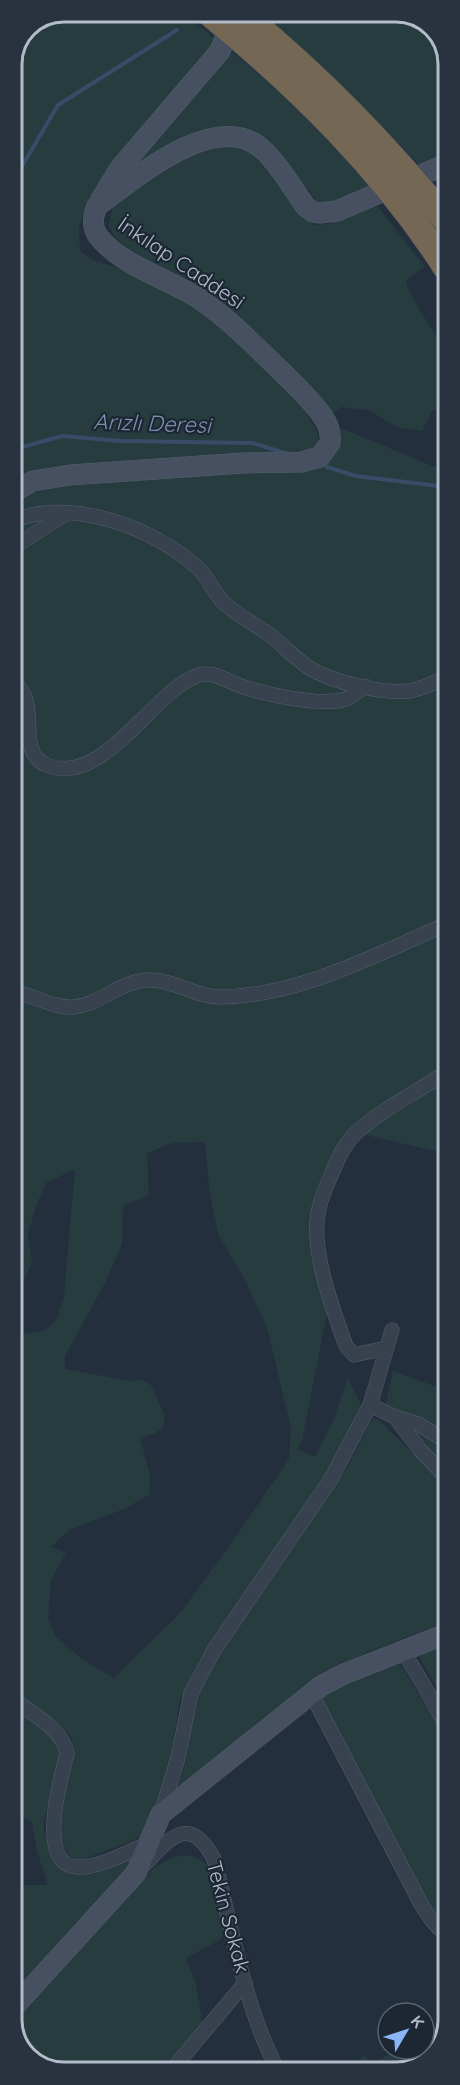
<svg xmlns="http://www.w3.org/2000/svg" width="460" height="2085" viewBox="0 0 460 2085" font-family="Quicksand,sans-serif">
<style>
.green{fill:#263c3f;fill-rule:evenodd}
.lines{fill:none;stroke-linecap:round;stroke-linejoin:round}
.stream{stroke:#394c67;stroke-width:4}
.street-casing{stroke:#565f6c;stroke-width:15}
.secondary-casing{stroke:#565f6c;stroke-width:21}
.street{stroke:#38414e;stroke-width:14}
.secondary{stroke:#465061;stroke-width:20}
.highway-bridge-casing{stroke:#434c59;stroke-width:27;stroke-linecap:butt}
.highway-bridge{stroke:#746855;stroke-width:26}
.labels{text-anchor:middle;stroke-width:4.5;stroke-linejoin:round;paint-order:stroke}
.street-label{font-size:21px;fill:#b4bcc9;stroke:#1d2633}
.water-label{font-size:22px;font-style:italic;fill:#7c92b1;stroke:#1d2633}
.rim{fill:none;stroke:#b4bcc9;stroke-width:3}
</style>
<rect width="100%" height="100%" fill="#242f3e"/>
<!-- green -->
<g class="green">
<polygon points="64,12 183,12 219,43 118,160 85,209 79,228 80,251 93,260 136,274 205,309 299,398 317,432 319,443 316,449 164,462 56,467 34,470 12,481 12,64 27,27"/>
<path d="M260,12H402L431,25L447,54V154L419,165C370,110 315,61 260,12Z"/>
<path d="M228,49C281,91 327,138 371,188C353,196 336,207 316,201L282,156L266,142L250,133L129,175L148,142Z"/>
<polygon points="216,146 238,146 252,153 305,218 315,225 328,224 375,203 425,267 406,280 408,289 422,314 447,351 447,406 432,411 422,431 399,428 368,410 341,407 332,414 175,275 138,256 115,238 109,226 112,209 120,197 184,156"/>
<path d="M336,426L447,472L448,1154L357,1133L322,1196L327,1312L302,1441L297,1449L315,1457L333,1421L348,1378L362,1407L321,1483L254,1578L199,1661L180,1700L168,1774L153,1814L142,1835L132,1841L84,1859H73C37,1819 87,1765 70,1736C64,1726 24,1699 13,1691V1357L18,1354L13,1351V1335L44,1331L57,1319L64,1296L75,1169L46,1183L36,1206L28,1234L32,1262L13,1306L12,505C48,476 132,479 177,476C222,474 266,471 311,469ZM205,1142L209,1188L218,1234L244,1278L267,1327L291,1428L289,1459L226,1551L181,1612L114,1678L83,1660L56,1637L48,1619L51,1580L66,1553L51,1547L69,1530L124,1509L149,1495L150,1474L140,1438L155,1433L163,1427L165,1416L151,1385L142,1380L129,1381L65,1369V1356L105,1283L122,1244L123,1206L149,1195L147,1153L173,1143Z"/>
<polygon points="393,1371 448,1391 448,1435 385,1407"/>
<polygon points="372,1419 376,1419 383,1424 448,1488 448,1621 366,1653 301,1688 236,1746 175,1795 187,1757 195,1695 216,1659 348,1466"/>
<polygon points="411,1428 448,1449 448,1473"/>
<polygon points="448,1643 448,1707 418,1655"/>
<path d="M400,1664L448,1742V1929L435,1916L320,1700C342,1682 372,1669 400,1664Z"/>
<path d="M13,1708C23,1716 55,1735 59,1746C64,1763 47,1804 44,1823C43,1832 48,1842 50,1850C59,1891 105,1867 132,1859L129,1866L13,1994V1885H48L37,1851L32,1822L13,1814Z"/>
<path d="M184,1855C193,1856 200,1858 206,1864C218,1877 221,1916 224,1933L220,1940L186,1958L196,1984L203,2025L160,2072L58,2073L29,2060L13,2031V2022L53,1974L135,1886L155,1867L171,1858Z"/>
<polygon points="448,2019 435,2055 406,2072 326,2072 342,2060 350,2067 365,2055 371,2065 398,2049 424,2049 424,2033"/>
</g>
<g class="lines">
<!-- stream -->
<g class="stream">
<polyline points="12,183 58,105 177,30"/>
<polyline points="12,450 62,436 121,441 253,443 288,454"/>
<polyline points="327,467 356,476 447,487"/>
</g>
<!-- street casing -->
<g class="street-casing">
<g id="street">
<path d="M12,521C71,497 153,527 198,568C208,577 213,591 222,601C235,614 251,622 266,632C281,643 293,657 308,667C331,682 382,694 409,691C422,689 435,682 447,677"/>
<polyline points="12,548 64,515"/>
<path d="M12,679C17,685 22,690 25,697C34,719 19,756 49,766C105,786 155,688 199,675C213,671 225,680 238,685C263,694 320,707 346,699C353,696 359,691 365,686"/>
<path d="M12,992C33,994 55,1009 74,1007C102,1004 120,980 150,980C175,980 195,997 220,997C300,996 375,955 447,924"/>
<path d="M386,1348L354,1355L346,1346C333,1310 311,1251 318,1214C320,1198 327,1185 333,1171C339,1156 345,1143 357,1132C383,1108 418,1092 448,1071"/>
<polyline points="370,1405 395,1417 420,1450 448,1479"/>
<polyline points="395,1417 418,1424 448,1442"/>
<polyline points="403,1651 423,1684 448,1729"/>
<path d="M311,1693L421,1904C428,1915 435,1928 448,1934"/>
<path d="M13,1699C31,1713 64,1730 67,1754C61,1777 35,1866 78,1867C99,1868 130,1851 149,1843"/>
<polyline points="161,1814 178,1758 191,1693 214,1650 331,1479 370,1405 392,1330"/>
<path d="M142,1867C168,1841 188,1811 214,1859C232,1928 245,2010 279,2072"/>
<polyline points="170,2072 245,1983"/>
</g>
</g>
<!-- secondary casing -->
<g class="secondary-casing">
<g id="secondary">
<polyline points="100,201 120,168 220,51 233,17"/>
<path d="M12,493L33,481L70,475L243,463L301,462L320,457L330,443C331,433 329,425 323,417C312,400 295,385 280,370C254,345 228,318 198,298C168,279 120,265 98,236C91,226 93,216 97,206C135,179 214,109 261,148C279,164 292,188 306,207L313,212L320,213L337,211L447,164"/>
<polyline points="13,2008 136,1873 161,1814 321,1686 344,1674 448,1633"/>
</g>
</g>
<!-- street -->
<use href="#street" class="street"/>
<!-- secondary -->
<use href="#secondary" class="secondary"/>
<!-- highway-bridge casing -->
<g class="highway-bridge-casing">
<g id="highway-bridge">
<path d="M208,12C299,87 384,170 447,269"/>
<path d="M240,12C317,75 385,144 447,221"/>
</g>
</g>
<!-- highway-bridge -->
<use href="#highway-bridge" class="highway-bridge"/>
</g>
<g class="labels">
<!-- street labels -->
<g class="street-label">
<text transform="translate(181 263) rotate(34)" y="7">İnkılap Caddesi</text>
<text transform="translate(228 1917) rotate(75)" y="7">Tekin Sokak</text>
</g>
<!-- water labels -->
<g class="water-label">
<text transform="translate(152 423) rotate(2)" y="8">Arızlı Deresi</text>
</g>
</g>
<!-- crop -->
<path d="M0 0H460V2085H0ZM64 22H396A42 42 0 0 1 438 64V2020A42 42 0 0 1 396 2062H64A42 42 0 0 1 22 2020V64A42 42 0 0 1 64 22Z" fill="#29323f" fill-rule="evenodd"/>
<path class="rim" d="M64 22H396A42 42 0 0 1 438 64V2020A42 42 0 0 1 396 2062H64A42 42 0 0 1 22 2020V64A42 42 0 0 1 64 22Z"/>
<!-- north arrow -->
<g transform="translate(406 2031) rotate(51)"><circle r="28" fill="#1d2633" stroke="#59626f" stroke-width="1.5"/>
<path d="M0-4.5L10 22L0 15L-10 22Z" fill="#8ab4f8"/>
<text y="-9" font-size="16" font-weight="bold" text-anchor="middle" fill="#b4bcc9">K</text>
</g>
</svg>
